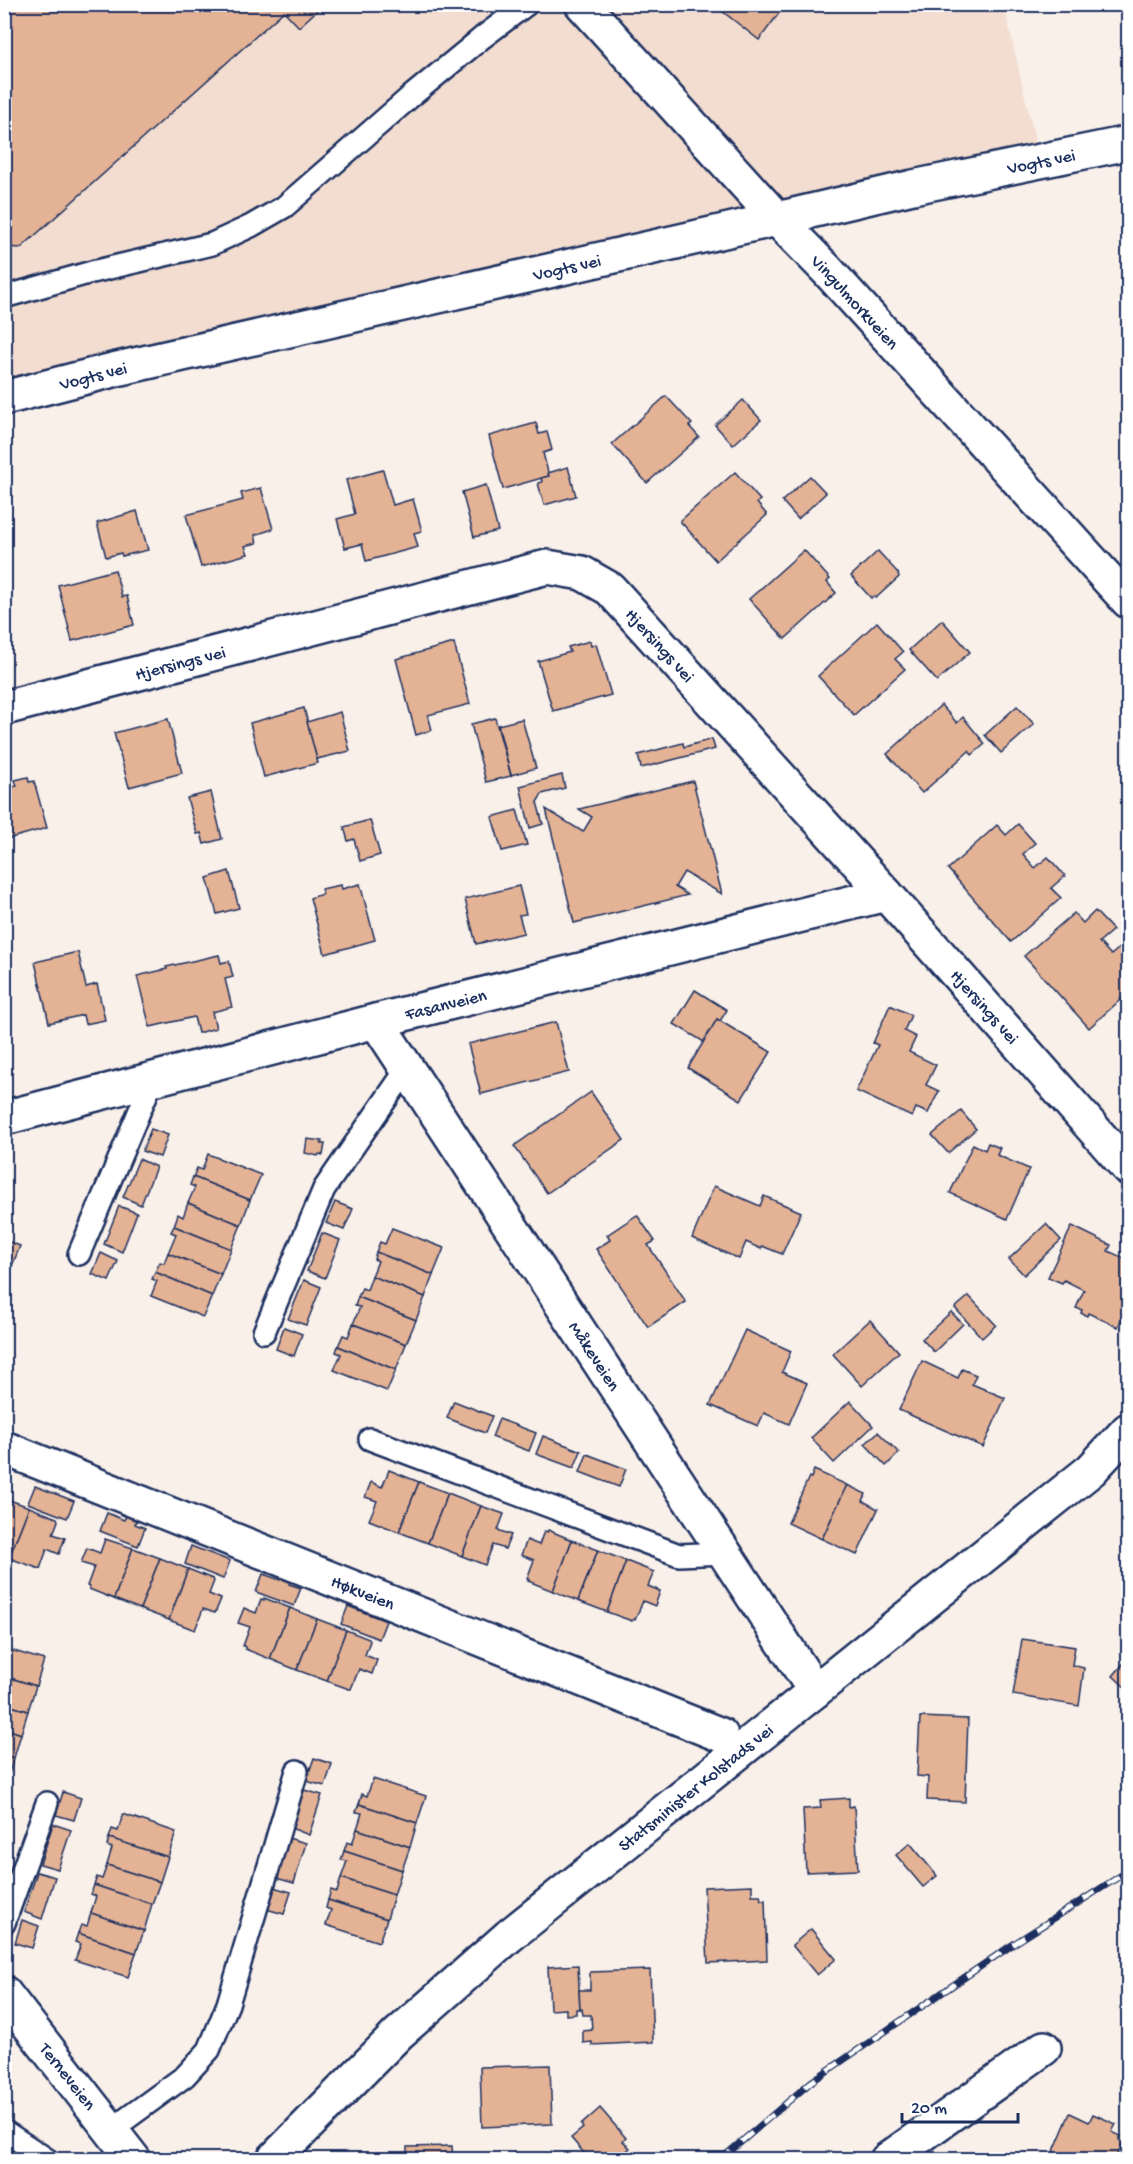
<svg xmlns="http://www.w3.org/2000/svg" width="1133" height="2164" viewBox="0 0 1133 2164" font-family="'Gochi Hand',sans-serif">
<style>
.built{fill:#f3ddd0}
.building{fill:#e4b295;stroke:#1b2f5e;stroke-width:1.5}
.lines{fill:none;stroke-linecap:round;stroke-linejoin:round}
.lane-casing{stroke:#1b2f5e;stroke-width:26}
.street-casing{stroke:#1b2f5e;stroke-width:38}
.secondary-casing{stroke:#1b2f5e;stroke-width:38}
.lane{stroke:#fff;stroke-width:21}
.street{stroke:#fff;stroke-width:33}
.secondary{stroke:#fff;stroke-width:33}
.rail-casing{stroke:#1b2f5e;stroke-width:7}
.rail{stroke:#fff;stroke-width:4.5;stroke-dasharray:14;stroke-linecap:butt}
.labels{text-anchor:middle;stroke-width:4.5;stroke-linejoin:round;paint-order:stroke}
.street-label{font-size:18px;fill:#1b2f5e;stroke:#fff}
</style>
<rect width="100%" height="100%" fill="#faf0ea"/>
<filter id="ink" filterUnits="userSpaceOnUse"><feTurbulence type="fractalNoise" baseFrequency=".0167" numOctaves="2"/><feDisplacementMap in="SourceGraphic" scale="12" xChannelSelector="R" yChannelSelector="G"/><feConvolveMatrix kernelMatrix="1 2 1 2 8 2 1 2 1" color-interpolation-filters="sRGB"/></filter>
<g filter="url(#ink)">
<!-- built -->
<polygon class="built" points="5,5 1004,5 1040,162 5,398"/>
<!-- building -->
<g class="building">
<polygon points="4,4 324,4 299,27 284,11 21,248 4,247"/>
<polygon points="713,4 786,4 759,40"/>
<polygon points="666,396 692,424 689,426 699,437 647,483 612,444"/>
<polygon points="743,400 761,420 733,445 715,425"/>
<polygon points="536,423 539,434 547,432 552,450 543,453 549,476 503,489 489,436"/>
<polygon points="568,467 576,496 544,505 538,483 542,482 541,478 549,476 548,473"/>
<polygon points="383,470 393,505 413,499 422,531 414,533 418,547 366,561 362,544 345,548 337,519 355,514 346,480"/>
<polygon points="735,472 760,500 757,503 767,515 716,561 680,521"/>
<polygon points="810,476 826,493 798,519 782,501"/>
<polygon points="486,485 498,531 474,537 462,492"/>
<polygon points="261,488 273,529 255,535 257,543 245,546 248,554 201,567 186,515 243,500 241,493"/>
<polygon points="137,511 148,550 122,556 121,553 106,557 97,523"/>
<polygon points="804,550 830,579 827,582 836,593 785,639 749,599"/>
<polygon points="878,551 898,573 899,577 876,598 874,596 871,598 851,576"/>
<polygon points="115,570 122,597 127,596 134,625 72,641 58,585"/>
<polygon points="942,620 970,652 937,681 909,650"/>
<polygon points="877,622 903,652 895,659 905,669 854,715 818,676"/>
<polygon points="590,641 591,646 596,644 611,695 553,711 538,661 570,652 568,647"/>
<polygon points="454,643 470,704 428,715 432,730 416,735 396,659"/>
<polygon points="941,705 957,723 963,717 985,744 972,755 969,751 922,793 887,754"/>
<polygon points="1017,706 1034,724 1001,753 985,735"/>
<polygon points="304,708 318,763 264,777 250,723"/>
<polygon points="340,712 350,751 317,759 307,722"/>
<polygon points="495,718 511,776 486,782 471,724"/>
<polygon points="168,719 182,773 129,787 114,733"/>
<polygon points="522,719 536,768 511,775 498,725"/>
<polygon points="712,739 715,749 641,768 638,755 683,743 684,747"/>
<polygon points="562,775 565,788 542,794 537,802 543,824 530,828 520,786"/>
<polygon points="28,777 29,782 34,781 47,828 4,840 4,789 17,786 15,780"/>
<polygon points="693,781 722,894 684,872 675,887 688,895 574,923 546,809 583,832 592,817 579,809"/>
<polygon points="211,792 222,839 204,844 201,833 197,834 187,798"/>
<polygon points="517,810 527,845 502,851 492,817"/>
<polygon points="370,820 380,855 360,861 354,839 348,841 344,827"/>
<polygon points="1018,824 1035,843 1023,854 1035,868 1048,857 1065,876 1051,888 1061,898 1011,942 948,869 997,825 1006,835"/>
<polygon points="229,871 239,908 217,914 207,878"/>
<polygon points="360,884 375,940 325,954 310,898 323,894 321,889 341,885 342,889"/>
<polygon points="519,886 526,914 519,915 524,933 476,944 465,899"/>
<polygon points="1095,911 1113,930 1099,942 1111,955 1125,943 1128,947 1128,993 1089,1028 1024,956 1074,913 1083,923"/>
<polygon points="78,952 86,987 97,984 105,1020 85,1024 83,1015 49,1023 35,962"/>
<polygon points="219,955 221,963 229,961 233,977 225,979 232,1007 212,1012 216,1028 198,1033 194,1017 150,1027 137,976 167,969 166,967"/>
<polygon points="695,990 727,1010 720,1021 717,1019 704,1042 674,1024"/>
<polygon points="890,1005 911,1015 904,1031 916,1037 909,1052 936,1065 926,1085 939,1091 928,1113 916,1108 912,1117 856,1091 878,1045 873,1043"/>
<polygon points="717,1019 771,1052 741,1100 688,1068"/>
<polygon points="556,1022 569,1072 481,1094 468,1044"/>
<polygon points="591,1092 624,1140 547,1193 514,1146"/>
<polygon points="961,1111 976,1129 948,1153 932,1135"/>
<polygon points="151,1129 168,1135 160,1157 142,1151"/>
<polygon points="307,1139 322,1141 321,1144 325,1144 323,1155 319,1154 318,1156 305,1153"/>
<polygon points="988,1143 1000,1148 997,1155 1029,1169 1007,1219 950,1193 973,1144 985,1150"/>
<polygon points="208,1154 261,1175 250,1200 193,1177 197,1168 202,1170"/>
<polygon points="139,1159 156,1167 141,1205 123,1197"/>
<polygon points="193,1177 250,1200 241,1225 188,1203 195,1187 190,1185"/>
<polygon points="714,1186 760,1206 764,1196 801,1212 782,1254 762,1246 761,1249 746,1242 739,1259 692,1238"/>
<polygon points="335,1202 353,1209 344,1230 326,1223"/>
<polygon points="188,1203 241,1225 231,1249 174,1226 178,1214 183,1217"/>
<polygon points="119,1206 137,1213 122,1252 104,1244"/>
<polygon points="637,1215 655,1241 648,1245 686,1302 648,1327 596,1249 610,1240 607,1235"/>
<polygon points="1046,1224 1061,1240 1024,1275 1009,1259"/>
<polygon points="174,1226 231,1249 221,1274 168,1253 176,1234 171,1232"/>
<polygon points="1072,1226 1111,1245 1108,1251 1128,1260 1128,1304 1118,1327 1088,1313 1087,1316 1081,1313 1082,1310 1076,1308 1084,1290 1064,1280 1062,1283 1048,1277"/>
<polygon points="392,1228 444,1248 433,1275 376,1252 380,1242 385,1244"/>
<polygon points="322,1233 340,1240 325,1278 307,1271"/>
<polygon points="4,1240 20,1246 10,1271 4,1269"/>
<polygon points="376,1252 433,1275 425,1297 372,1276 378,1261 374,1259"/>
<polygon points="101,1253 118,1261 109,1281 92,1274"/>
<polygon points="168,1253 221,1274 212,1296 155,1272 160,1262 164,1263"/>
<polygon points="4,1269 10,1271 4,1286"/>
<polygon points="155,1272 212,1296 203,1317 151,1296 157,1281 152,1279"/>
<polygon points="372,1276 425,1297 416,1320 358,1297 362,1288 367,1290"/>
<polygon points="304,1280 321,1287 306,1325 288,1319"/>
<polygon points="969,1296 996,1325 982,1338 955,1308"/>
<polygon points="358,1297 416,1320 406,1344 353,1324 360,1307 355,1306"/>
<polygon points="951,1312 963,1324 934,1352 922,1339"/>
<polygon points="870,1320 899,1352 862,1386 833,1354"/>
<polygon points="353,1324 406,1344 396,1370 338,1346 343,1335 348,1337"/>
<polygon points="284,1327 302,1334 294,1356 276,1349"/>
<polygon points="745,1330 791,1351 782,1372 807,1383 789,1424 764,1413 758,1426 710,1405"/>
<polygon points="338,1346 396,1370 387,1391 334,1370 341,1354 336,1352"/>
<polygon points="922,1361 958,1378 962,1369 976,1375 972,1384 1005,1398 983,1447 899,1410"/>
<polygon points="454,1401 492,1416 485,1433 447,1418"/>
<polygon points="850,1401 873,1426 834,1463 811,1438"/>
<polygon points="499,1419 536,1433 529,1451 492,1437"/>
<polygon points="878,1432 899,1453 886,1466 865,1444"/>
<polygon points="543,1436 581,1451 574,1468 536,1454"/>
<polygon points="587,1454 626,1469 619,1487 580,1472"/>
<polygon points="389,1470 419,1482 399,1532 369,1520 377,1501 365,1497 371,1482 382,1487"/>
<polygon points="814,1470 847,1485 822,1539 788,1523 809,1477 811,1478"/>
<polygon points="419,1482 448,1493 428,1543 399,1532"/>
<polygon points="847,1485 866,1494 863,1501 878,1509 857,1555 822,1539"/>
<polygon points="35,1486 74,1501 67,1518 28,1503"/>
<polygon points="448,1493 481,1506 462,1556 428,1543"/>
<polygon points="4,1498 29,1507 9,1558 4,1557"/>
<polygon points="481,1506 504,1514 498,1530 511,1535 505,1549 493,1545 485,1565 462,1556"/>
<polygon points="29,1507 57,1518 58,1521 53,1534 65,1538 59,1554 47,1549 40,1569 9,1558"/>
<polygon points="107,1513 124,1520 126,1516 136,1520 135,1524 145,1528 138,1546 100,1531"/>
<polygon points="548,1530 572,1540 553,1591 528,1581 529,1580 527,1579 534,1560 521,1555 527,1540 539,1545 544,1531 547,1532"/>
<polygon points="105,1539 133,1548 114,1599 89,1589 89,1587 87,1586 94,1567 81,1563 87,1548 100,1553"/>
<polygon points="572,1540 598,1550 578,1601 553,1591"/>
<polygon points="191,1546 230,1561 223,1579 185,1564"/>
<polygon points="133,1548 160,1558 140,1609 114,1599"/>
<polygon points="598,1550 626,1561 607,1612 578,1601"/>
<polygon points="160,1558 188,1569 169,1620 140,1609"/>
<polygon points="626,1561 654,1572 648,1586 660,1591 655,1606 643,1601 635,1620 633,1619 632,1621 607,1612"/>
<polygon points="188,1569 213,1579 214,1581 209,1594 221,1599 215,1613 203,1609 195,1630 169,1620"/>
<polygon points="263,1574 280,1580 280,1578 290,1582 289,1584 301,1588 294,1606 256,1592"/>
<polygon points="264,1598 290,1608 270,1659 245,1649 245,1647 243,1646 250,1627 238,1623 244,1608 256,1613 261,1599 264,1600"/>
<polygon points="348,1606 386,1621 379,1639 341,1624"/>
<polygon points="290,1608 317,1619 297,1670 270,1659"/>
<polygon points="317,1619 346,1630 327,1681 297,1670"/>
<polygon points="346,1630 369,1639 370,1641 365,1655 377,1660 372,1674 359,1669 351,1689 349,1689 327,1681"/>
<polygon points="1022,1639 1075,1647 1072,1665 1084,1668 1079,1706 1013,1695"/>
<polygon points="4,1648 44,1660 36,1686 4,1676"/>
<polygon points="1128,1658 1128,1690 1113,1676"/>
<polygon points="4,1676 36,1686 28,1711 4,1704"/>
<polygon points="4,1704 28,1711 21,1734 4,1728"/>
<polygon points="920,1717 968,1719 965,1802 927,1800 928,1777 917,1776"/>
<polygon points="4,1728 21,1734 14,1758 4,1755"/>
<polygon points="4,1755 14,1758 6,1782 4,1782"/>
<polygon points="314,1758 332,1764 325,1786 306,1781"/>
<polygon points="373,1779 426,1796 417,1823 359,1804 362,1794 367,1796"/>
<polygon points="304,1790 322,1795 309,1835 291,1828"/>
<polygon points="63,1792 81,1798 74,1820 56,1815"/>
<polygon points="849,1798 849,1807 854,1806 858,1870 806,1872 803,1809 821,1808 820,1800"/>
<polygon points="359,1804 417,1823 410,1847 357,1829 362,1813 356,1812"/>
<polygon points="123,1814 176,1832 168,1857 109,1838 112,1829 118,1831"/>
<polygon points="53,1824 71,1830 58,1869 40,1864"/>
<polygon points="357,1829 410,1847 402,1870 344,1851 347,1842 352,1844"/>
<polygon points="109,1838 168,1857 160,1882 107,1865 112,1848 107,1846"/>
<polygon points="288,1838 306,1843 294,1883 276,1878"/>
<polygon points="910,1843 937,1876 923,1887 896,1855"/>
<polygon points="344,1851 402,1870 394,1895 341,1878 347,1861 341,1860"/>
<polygon points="107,1865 160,1882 152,1904 94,1885 97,1877 102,1879"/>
<polygon points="37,1872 55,1877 42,1919 24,1912"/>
<polygon points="341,1878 394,1895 387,1919 328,1900 331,1890 337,1892"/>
<polygon points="94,1885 152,1904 144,1931 91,1913 96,1896 91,1894"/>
<polygon points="752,1885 752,1895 760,1895 761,1900 765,1900 767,1960 708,1963 704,1887"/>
<polygon points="273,1887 291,1892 284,1914 266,1909"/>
<polygon points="328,1900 387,1919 379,1942 326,1925 331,1910 326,1908"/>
<polygon points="91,1913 144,1931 136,1953 78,1933 81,1925 87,1926"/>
<polygon points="22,1920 39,1926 32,1948 15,1943"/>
<polygon points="811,1929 836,1959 817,1975 792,1945"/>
<polygon points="78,1933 136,1953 128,1977 75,1960 81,1944 75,1942"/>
<polygon points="578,1965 580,2009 576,2009 576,2014 566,2015 566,2009 550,2010 548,1967"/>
<polygon points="650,1970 653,2042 592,2045 592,2042 583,2043 583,2031 592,2030 591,2015 583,2015 582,2009 580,2009 579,1990 590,1990 590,1972"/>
<polygon points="550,2065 552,2124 482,2127 480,2067"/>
<polygon points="600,2108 626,2138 623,2141 630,2148 617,2160 610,2153 602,2160 590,2160 571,2138 583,2128 581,2125"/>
<polygon points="1070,2113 1089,2122 1093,2114 1116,2124 1112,2132 1121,2136 1119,2140 1123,2142 1115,2159 1111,2157 1110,2160 1050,2160"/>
<polygon points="452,2146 453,2160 407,2160 407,2147"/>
<polygon points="513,2153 519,2160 506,2160"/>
</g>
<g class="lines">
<!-- lane casing -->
<g class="lane-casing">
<g id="lane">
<polyline points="4,297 92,272 212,244 251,226 284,207 409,98 483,37 527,4"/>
<polyline points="79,1254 153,1079"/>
<polyline points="264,1332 324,1189 407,1069"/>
<polyline points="370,1439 679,1555 724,1553"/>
<polyline points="4,1923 47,1803"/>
<polyline points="111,2130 185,2076 209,2050 228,2004 297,1771"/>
<polyline points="4,2131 48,2160"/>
</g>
</g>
<!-- street casing -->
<g class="street-casing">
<g id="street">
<polyline points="582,4 777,219"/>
<path id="s1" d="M4,708L547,567L582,573L610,589L886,894L1128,1168"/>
<path id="s2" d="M376,1021L815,1691"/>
<path id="s3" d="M4,1118L376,1021L886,894"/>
<path id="s4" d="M4,1448L721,1735"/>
<path id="s5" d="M4,1993L134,2160"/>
<polyline points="887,2160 1044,2048"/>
</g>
</g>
<!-- secondary casing -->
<g class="secondary-casing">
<g id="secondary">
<path id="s6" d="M777,219L827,270L1128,601"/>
<path id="s7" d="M4,398L117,369L777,219L913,187L1128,143"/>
<path id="s8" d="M273,2160L398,2034L509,1936L1091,1470L1128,1430"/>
</g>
</g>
<!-- lane -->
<use href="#lane" class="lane"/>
<!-- street -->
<use href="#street" class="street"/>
<!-- secondary -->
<use href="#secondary" class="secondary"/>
<!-- rail casing -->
<g class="rail-casing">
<polyline id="rail" points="720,2160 811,2082 1012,1945 1128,1871"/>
</g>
<!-- rail -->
<use href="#rail" class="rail"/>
</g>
</g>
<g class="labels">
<!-- street labels -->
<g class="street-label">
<text dy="6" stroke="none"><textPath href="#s7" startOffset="1064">Vogts vei</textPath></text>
<text dy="6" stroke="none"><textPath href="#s7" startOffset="578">Vogts vei</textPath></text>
<text dy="6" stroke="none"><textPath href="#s6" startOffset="114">Vingulmorkveien</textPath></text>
<text dy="6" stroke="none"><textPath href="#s7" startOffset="92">Vogts vei</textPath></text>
<text dy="6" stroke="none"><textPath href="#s1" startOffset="704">Hjersings vei</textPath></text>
<text dy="6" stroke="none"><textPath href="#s1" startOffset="182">Hjersings vei</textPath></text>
<text dy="6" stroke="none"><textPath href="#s3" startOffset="456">Fasanveien</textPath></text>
<text dy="6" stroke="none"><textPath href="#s1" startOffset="1190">Hjersings vei</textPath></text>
<text dy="6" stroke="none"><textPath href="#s2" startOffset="400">Måkeveien</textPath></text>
<text dy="6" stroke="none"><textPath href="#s4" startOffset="387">Høkveien</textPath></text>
<text dy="6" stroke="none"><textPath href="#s8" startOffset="564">Statsminister Kolstads vei</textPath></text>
<text dy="6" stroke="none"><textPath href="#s5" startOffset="105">Terneveien</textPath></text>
</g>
</g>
<!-- margin -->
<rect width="1133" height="2164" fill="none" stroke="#fff" stroke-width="24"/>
<rect x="12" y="12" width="1109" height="2140" fill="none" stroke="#1b2f5e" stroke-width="2" filter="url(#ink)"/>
<!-- scale -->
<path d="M902 2113v9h116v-9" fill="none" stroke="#1b2f5e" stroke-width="3"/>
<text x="911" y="2113" font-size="18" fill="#1b2f5e" stroke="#ffffff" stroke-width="4.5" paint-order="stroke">20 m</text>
</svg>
